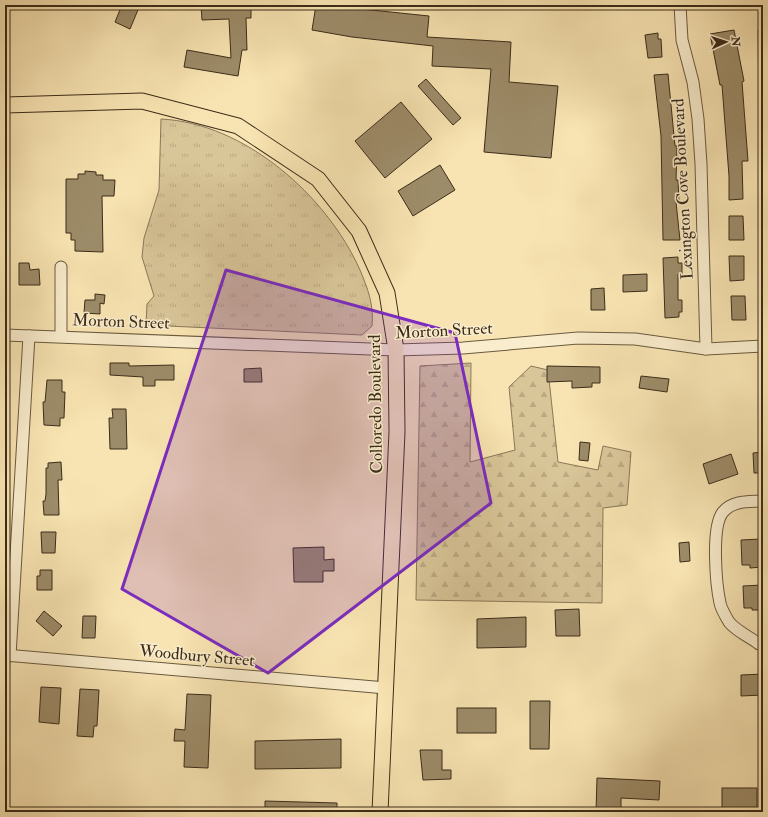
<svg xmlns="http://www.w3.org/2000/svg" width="768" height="817" viewBox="0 0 768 817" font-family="'IM FELL Double Pica',serif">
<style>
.grass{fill:url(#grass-tufts);stroke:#8a7858}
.forest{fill:url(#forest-firs);stroke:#8a7858}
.building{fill:#9d8c69;stroke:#3b2c19}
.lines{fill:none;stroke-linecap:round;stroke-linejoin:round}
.minor-casing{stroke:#6a5a3f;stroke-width:13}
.highway-casing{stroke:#3b2c19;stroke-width:17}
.minor{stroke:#faedcd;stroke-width:11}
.highway{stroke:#f8e4b2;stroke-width:15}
.marked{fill:#7b2cbf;fill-opacity:0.2;stroke:#7b2cbf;stroke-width:3;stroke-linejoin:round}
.labels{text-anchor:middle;stroke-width:3;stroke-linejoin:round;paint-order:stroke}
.street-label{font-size:17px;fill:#3b2c19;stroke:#faedcd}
</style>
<defs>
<pattern id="grass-tufts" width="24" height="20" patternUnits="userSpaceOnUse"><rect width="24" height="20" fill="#d8c598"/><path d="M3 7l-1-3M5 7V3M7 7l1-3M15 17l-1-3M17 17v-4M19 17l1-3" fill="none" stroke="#baa982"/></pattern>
<pattern id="forest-firs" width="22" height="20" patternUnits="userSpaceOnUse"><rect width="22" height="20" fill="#d8c598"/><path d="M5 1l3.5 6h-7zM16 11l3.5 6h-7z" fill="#baa982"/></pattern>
</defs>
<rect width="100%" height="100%" fill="#f8e4b2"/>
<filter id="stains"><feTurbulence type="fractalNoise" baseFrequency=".005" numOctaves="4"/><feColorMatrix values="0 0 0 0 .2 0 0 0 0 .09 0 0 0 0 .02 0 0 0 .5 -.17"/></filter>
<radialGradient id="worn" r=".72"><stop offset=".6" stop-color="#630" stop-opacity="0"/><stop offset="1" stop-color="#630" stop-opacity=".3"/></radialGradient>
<!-- grass -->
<path class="grass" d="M161,119C245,123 327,196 360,270C368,289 374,305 372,326L362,335L146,325L147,304L154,296L142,257L144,238L159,190Z"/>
<!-- forest -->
<g class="forest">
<polygon points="758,30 763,30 763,256 761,256"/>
<polygon points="471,363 470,462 515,450 509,387 531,366 548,370 558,462 598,470 603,446 631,452 627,505 603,508 602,603 416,600 420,366"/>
</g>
<!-- building -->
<g class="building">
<polygon points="122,5 140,5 130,29 115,22"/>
<polygon points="201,5 251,5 251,18 246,18 247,50 242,50 238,76 184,67 187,50 231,58 229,19 202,20"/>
<polygon points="316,5 352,5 352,8 429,16 427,37 511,42 509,82 558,86 551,158 484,152 491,69 432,66 433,46 352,37 312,30"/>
<polygon points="734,30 744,81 742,82 748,161 742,161 743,199 729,200 729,176 722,85 720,85 710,34"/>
<polygon points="658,33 658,39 661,39 662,57 648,58 645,35"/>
<polygon points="668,74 675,146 677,146 676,180 678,180 679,202 676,202 680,240 663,240 661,136 654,75"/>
<polygon points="426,79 461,118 453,125 418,86"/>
<polygon points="401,102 432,139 385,178 355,141"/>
<polygon points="440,165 455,190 413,216 398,191"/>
<polygon points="85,171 96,172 96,175 103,175 103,180 115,180 114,196 102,196 103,252 75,251 75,240 71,240 71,233 66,233 66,179 78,179 78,174 85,174"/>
<polygon points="729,216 743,216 744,240 729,240"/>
<polygon points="729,256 744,256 744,280 730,281"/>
<polygon points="678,257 678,263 682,263 682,274 678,274 678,300 682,300 682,312 679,312 679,317 665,318 663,258"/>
<polygon points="19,263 29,263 30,270 39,269 40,285 19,285"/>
<polygon points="647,274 647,291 623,292 623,275"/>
<polygon points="604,288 605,310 591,310 591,289"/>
<polygon points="95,294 105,295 104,304 100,303 100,314 84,313 85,300 95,300"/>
<polygon points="731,296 745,296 746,320 732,320"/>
<polygon points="110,363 129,363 129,366 174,365 174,380 155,380 155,386 143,386 143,377 110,375"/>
<polygon points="547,366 600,367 600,383 592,383 592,387 572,388 572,381 547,382"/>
<polygon points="261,368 262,382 244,382 244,369"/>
<polygon points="641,376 669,379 667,392 639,388"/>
<polygon points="47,380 62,380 62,392 65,392 64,418 60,418 60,426 44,425 43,402 45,402"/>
<polygon points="112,409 126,409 127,449 110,449 109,418 113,418"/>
<polygon points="580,442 590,443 588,461 579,460"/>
<polygon points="763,452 763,473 754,473 753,453"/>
<polygon points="731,454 738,474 709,484 703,464"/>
<polygon points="61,462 62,480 58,480 59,515 44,515 43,501 45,501 46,494 46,468 48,468 48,463"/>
<polygon points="41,532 56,532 55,553 42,553"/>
<polygon points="761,539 763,567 750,568 750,565 742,565 741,540"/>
<polygon points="689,542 690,561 680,562 679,543"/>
<polygon points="324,547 324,560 334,559 334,571 323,571 323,582 294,582 293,548"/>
<polygon points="40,570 52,570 52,590 37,590 37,576 40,576"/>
<polygon points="762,585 763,610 752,610 752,608 744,608 743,586"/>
<polygon points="579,609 580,636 556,636 555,610"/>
<polygon points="44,611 62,626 53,636 36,621"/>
<polygon points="83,616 96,616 95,638 82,638"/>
<polygon points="526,617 526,647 477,648 477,619"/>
<polygon points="763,674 763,695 741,696 741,675"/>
<polygon points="41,687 61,688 59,724 39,722"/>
<polygon points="80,689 99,690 97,726 94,726 93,737 77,736"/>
<polygon points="187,694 211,695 208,768 184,767 185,741 174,741 175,729 185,730"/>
<polygon points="530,701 550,701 549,749 530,749"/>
<rect x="457" y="708" width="39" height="25"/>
<polygon points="341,739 341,768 255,769 255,741"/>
<polygon points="420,750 442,750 442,770 451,770 451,779 423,780"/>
<polygon points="597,778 660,781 659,800 621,798 621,812 596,812"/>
<rect x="722" y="788" width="35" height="24"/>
<polygon points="265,801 337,803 337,812 265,812"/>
</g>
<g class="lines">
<!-- minor casing -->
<g class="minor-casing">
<g id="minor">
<polyline points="680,5 682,40 693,82 698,119 701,164 706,349"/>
<polyline points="61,267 61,336"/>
<polyline points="5,335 396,350 463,348 578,338 635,339 706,349 763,346"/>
<path d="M763,501C749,502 733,500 723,512C711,526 716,584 720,603C721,608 726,617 729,622C736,631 750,637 759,644L763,645"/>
<polyline points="5,655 386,688"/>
<polyline points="10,656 29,336"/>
</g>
</g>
<!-- highway casing -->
<g class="highway-casing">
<polyline id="highway" points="5,105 142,101 238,126 318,179 359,231 387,293 396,350 397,432 380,812"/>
</g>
<!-- minor -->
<use href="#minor" class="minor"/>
<!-- highway -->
<use href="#highway" class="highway"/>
</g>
<!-- marked area -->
<path class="marked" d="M226,270L455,333L491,503L268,673L122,589Z"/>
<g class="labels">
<!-- street labels -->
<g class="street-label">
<text transform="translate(682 189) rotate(-93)" y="6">Lexington Cove Boulevard</text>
<text transform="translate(121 321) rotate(2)" y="6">Morton Street</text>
<text transform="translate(444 330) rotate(-3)" y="6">Morton Street</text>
<text transform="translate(375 404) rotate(-91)" y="6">Colloredo Boulevard</text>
<text transform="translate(197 655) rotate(5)" y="6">Woodbury Street</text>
</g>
</g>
<!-- margin -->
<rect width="768" height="817" fill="none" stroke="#f8e4b2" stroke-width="20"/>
<rect x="6" y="6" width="756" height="805" fill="none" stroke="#3b2c19" stroke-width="2"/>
<rect x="10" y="10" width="748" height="797" fill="none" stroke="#3b2c19"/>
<!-- north arrow -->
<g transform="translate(726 42) rotate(87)" stroke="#faedcd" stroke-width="3" paint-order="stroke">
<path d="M0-3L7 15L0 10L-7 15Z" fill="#3b2c19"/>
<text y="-6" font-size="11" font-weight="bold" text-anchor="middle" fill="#3b2c19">N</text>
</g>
<rect width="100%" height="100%" filter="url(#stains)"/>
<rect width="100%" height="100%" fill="url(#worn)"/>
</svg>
